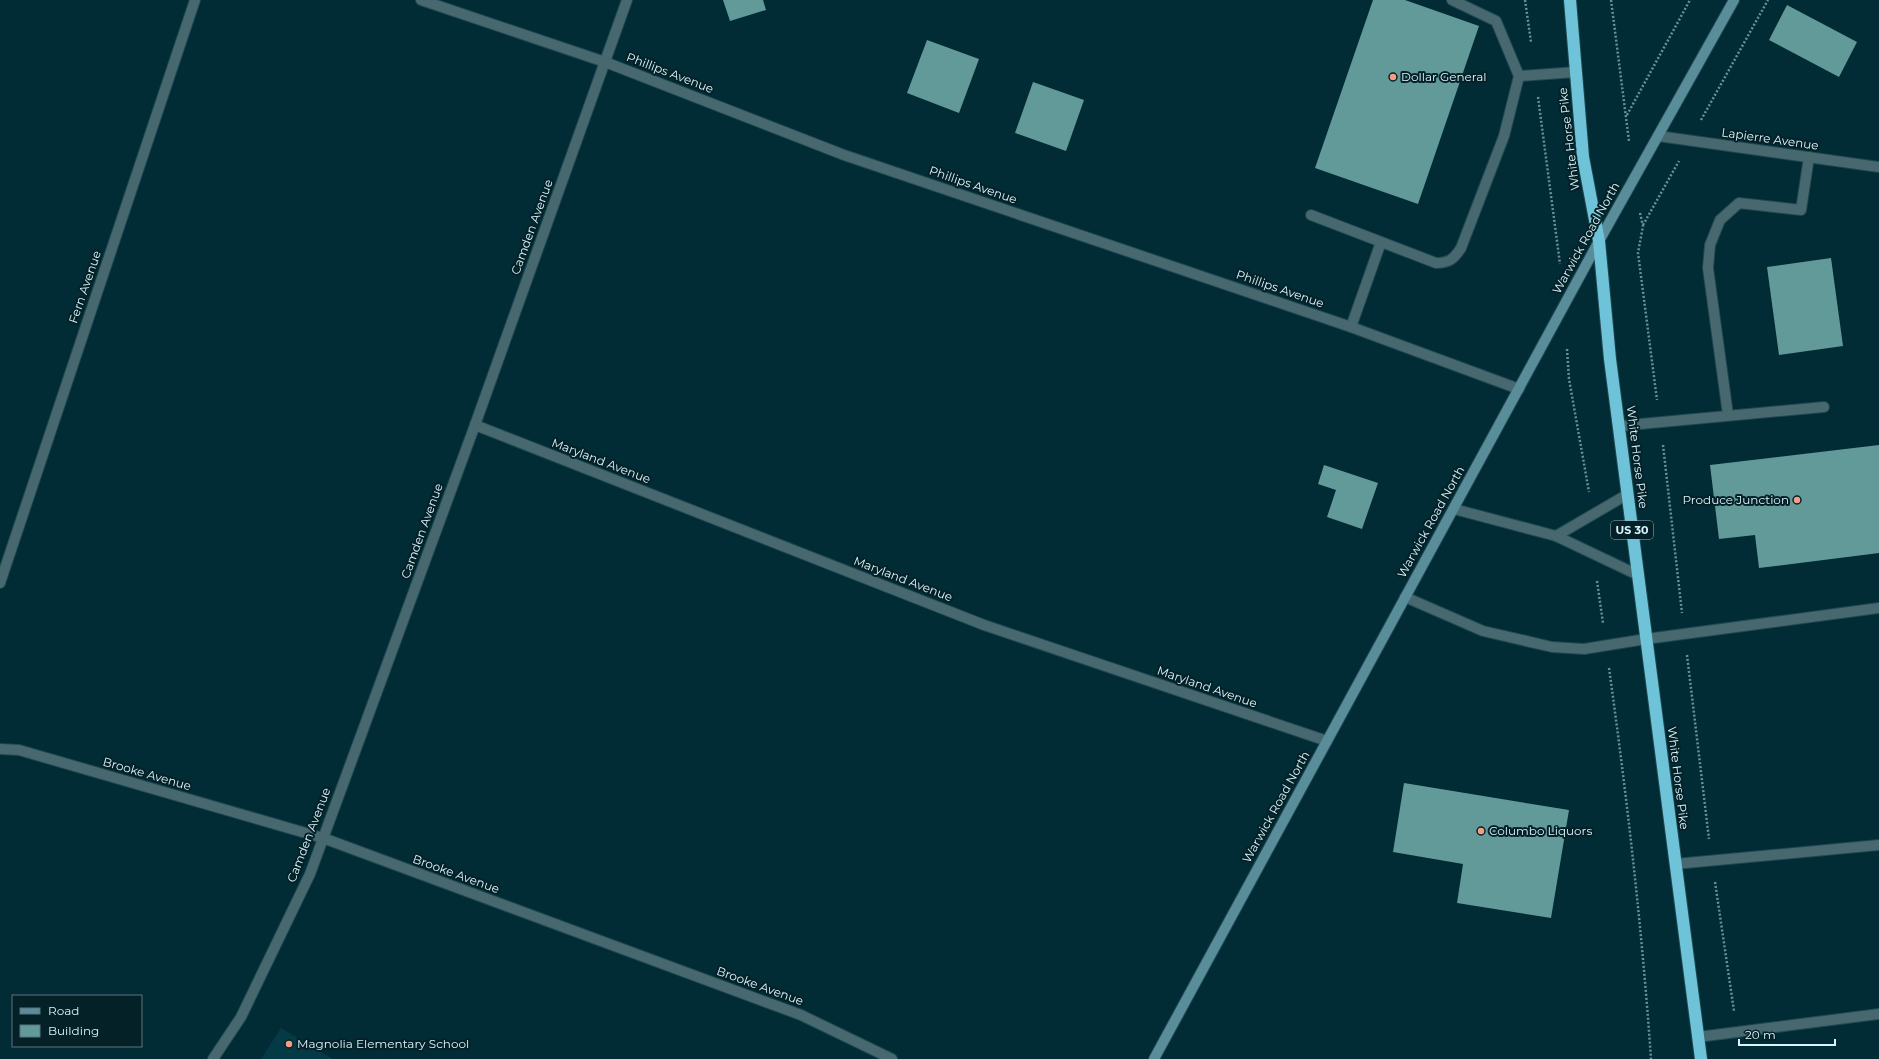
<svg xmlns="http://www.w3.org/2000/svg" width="1879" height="1059" viewBox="0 0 1879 1059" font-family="Montserrat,sans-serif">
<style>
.built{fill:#043a45}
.building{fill:#629a99}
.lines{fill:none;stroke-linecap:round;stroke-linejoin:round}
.lane-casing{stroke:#1f4851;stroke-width:12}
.street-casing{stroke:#1f4851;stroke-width:12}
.secondary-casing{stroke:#1f4851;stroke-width:12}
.highway-casing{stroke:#1f4851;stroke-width:14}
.path{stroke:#6c8f97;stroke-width:2.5;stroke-dasharray:2 2;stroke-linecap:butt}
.lane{stroke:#486870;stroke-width:10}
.street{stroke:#486870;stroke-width:10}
.secondary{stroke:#598d9a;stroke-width:10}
.highway{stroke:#6fc3d8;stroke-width:12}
.poi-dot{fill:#f49e88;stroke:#052128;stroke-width:1.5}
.labels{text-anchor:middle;stroke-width:4;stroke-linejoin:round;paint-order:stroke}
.shield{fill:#052128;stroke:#99b5bc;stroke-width:1}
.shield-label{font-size:11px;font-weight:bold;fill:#d9f4fb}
.street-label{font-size:12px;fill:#d9f4fb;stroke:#052128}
.poi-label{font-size:12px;fill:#d9f4fb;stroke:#052128;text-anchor:start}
</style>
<rect width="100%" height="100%" fill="#012c35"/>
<!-- built -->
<polygon class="built" points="281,1028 333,1059 261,1059"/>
<!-- building -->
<g class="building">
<polygon points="723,0 763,0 766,10 730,21"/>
<polygon points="1373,0 1405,0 1479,26 1418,204 1315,168"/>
<polygon points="1787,5 1857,42 1839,77 1769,40"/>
<polygon points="927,40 979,59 959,113 907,93"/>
<polygon points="1033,82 1084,100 1066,151 1015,133"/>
<polygon points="1831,258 1843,346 1779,355 1767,267"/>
<polygon points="1879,445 1879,553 1759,568 1755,535 1719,539 1710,465"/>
<polygon points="1324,465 1378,483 1362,529 1327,517 1336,490 1318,484"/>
<polygon points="1404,783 1569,810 1551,918 1457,903 1463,864 1393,852"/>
</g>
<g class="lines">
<!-- lane casing -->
<g class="lane-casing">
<g id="lane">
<polyline points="1519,76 1576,72"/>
<path d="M1311,215L1436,263C1449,263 1454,259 1461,248L1504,136L1519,76L1496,21L1452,0"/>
<polyline points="1351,327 1381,242"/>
<polyline points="1728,415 1708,268 1710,245 1720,220 1739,203 1801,210 1809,157"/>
<polyline points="1619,426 1824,407"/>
<polyline points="1628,494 1556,536 1638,575"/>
<polyline points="1454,509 1556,536"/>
<polyline points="1405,597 1483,631 1552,647 1584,649 1646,639 1879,608"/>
<polyline points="1675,864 1879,845"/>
<polyline points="1698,1037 1879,1014"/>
</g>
</g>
<!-- street casing -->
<g class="street-casing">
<g id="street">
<polyline points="421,0 605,62 844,155 1351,327 1519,389"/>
<polyline points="1658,136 1879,167"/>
<polyline points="475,425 984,625 1327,741"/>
<polyline points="0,583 195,0"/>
<polyline points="0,749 19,750 323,838 801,1015 892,1059"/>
<polyline points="213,1059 241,1017 310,874 475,425 627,0"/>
</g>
</g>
<!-- secondary casing -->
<g class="secondary-casing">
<polyline id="secondary" points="1154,1059 1599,241 1734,0"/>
</g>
<!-- highway casing -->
<g class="highway-casing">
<polyline id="highway" points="1570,0 1583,157 1599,241 1610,359 1701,1059"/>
</g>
<!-- path -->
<g class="path">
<polyline points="1525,0 1531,42"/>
<polyline points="1611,0 1629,141"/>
<polyline points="1538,97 1560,264"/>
<polyline points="1627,115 1690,0"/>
<polyline points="1701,120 1768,0"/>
<polyline points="1640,213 1643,226 1638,253 1657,400"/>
<polyline points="1643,225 1679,161"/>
<polyline points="1567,349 1569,379 1589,492"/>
<polyline points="1663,445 1682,613"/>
<polyline points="1597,581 1603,623"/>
<polyline points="1687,655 1709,839"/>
<path d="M1609,668C1627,798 1642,928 1651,1059"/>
<polyline points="1715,882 1734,1011"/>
</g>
<!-- lane -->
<use href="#lane" class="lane"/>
<!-- street -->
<use href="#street" class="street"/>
<!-- secondary -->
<use href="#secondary" class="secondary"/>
<!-- highway -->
<use href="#highway" class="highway"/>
</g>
<!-- markers -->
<g class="poi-dot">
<circle cx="1393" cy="77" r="4"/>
<circle cx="1797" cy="500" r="4"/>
<circle cx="1481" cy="831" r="4"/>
<circle cx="289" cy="1044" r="4"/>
</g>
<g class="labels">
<!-- shield labels -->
<rect class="shield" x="1611" y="521" width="42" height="18" rx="3"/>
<g class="shield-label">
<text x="1632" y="534">US 30</text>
</g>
<!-- street labels -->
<g class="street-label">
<text transform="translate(670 73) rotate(21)" y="4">Phillips Avenue</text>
<text transform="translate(1569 139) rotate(-97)" y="4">White Horse Pike</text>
<text transform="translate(1770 139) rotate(8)" y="4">Lapierre Avenue</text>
<text transform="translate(973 185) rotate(19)" y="4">Phillips Avenue</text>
<text transform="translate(532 227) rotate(-70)" y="4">Camden Avenue</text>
<text transform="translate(1586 238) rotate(-61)" y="4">Warwick Road North</text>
<text transform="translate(85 287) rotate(-71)" y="4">Fern Avenue</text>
<text transform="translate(1280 289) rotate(19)" y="4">Phillips Avenue</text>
<text transform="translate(1637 457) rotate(83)" y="4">White Horse Pike</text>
<text transform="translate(601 461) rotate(21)" y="4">Maryland Avenue</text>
<text transform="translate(1431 522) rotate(-61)" y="4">Warwick Road North</text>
<text transform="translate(422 531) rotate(-70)" y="4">Camden Avenue</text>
<text transform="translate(903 579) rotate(21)" y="4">Maryland Avenue</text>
<text transform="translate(1207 687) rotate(19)" y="4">Maryland Avenue</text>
<text transform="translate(147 774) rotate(16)" y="4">Brooke Avenue</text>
<text transform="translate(1678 778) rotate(83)" y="4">White Horse Pike</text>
<text transform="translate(1276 807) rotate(-61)" y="4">Warwick Road North</text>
<text transform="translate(309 835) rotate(-69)" y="4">Camden Avenue</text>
<text transform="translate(456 874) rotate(20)" y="4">Brooke Avenue</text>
<text transform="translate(760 986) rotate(20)" y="4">Brooke Avenue</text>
</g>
<!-- poi labels -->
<g class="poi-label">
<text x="1401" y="81">Dollar General</text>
<text x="1789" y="504" text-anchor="end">Produce Junction</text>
<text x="1489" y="835">Columbo Liquors</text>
<text x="297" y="1048">Magnolia Elementary School</text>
</g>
</g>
<!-- legend -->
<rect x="12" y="995" width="130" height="52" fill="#052128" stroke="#5a757c"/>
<rect x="20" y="1008" width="20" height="6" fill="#598d9a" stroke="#5a757c"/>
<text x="48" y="1015" font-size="12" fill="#d9f4fb">Road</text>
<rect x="20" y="1025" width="20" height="12" fill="#629a99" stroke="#5a757c"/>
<text x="48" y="1035" font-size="12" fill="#d9f4fb">Building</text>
<!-- scale -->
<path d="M1739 1039v6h96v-6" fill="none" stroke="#d9f4fb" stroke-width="2"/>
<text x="1745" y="1039" font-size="12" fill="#d9f4fb" stroke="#052128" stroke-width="3" paint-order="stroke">20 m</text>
</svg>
